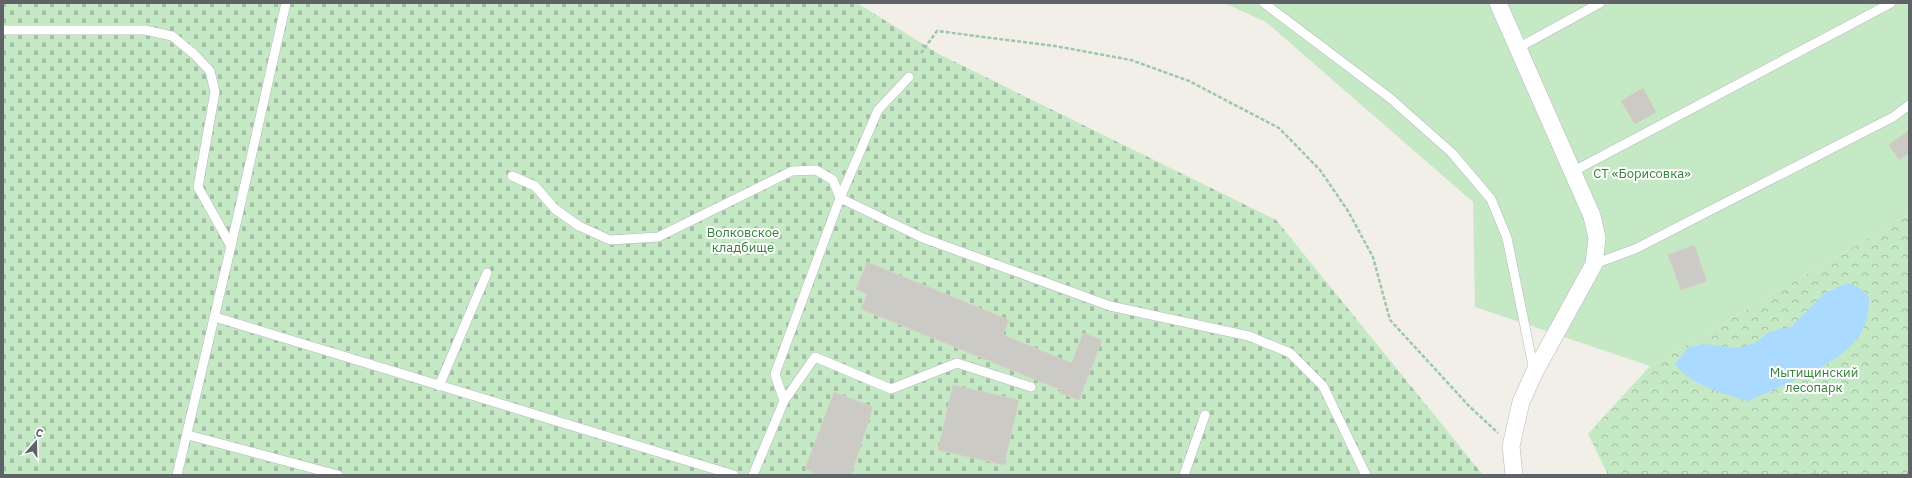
<svg xmlns="http://www.w3.org/2000/svg" width="1912" height="478" viewBox="0 0 1912 478" font-family="'IBM Plex Sans',sans-serif">
<style>
.forest{fill:url(#forest-crowns)}
.wetland{fill:url(#wetland-marsh)}
.cemetery{fill:url(#cemetery-stones)}
.green{fill:#c5e8c5}
.water{fill:#aadaff}
.building{fill:#cccac5;stroke:#d6d1c6}
.lines{fill:none;stroke-linecap:round;stroke-linejoin:round}
.lane-casing{stroke:#b5b8bc;stroke-width:10}
.street-casing{stroke:#b5b8bc;stroke-width:18}
.path{stroke:#9cc7a9;stroke-width:2.5;stroke-dasharray:4 2;stroke-linecap:butt}
.lane{stroke:#fff;stroke-width:9}
.street{stroke:#fff;stroke-width:17}
.labels{text-anchor:middle;stroke-width:4;stroke-linejoin:round;paint-order:stroke}
.park-label{font-size:13px;fill:#348238;stroke:#fff}
</style>
<defs>
<pattern id="forest-crowns" width="20" height="18" patternUnits="userSpaceOnUse"><rect width="20" height="18" fill="#c5e8c5"/><path d="M2 6a3 3 0 1 1 6 0M12 15a3 3 0 1 1 6 0" fill="none" stroke="#a3c0a4"/></pattern>
<pattern id="wetland-marsh" width="20" height="14" patternUnits="userSpaceOnUse"><rect width="20" height="14" fill="#c5e8c5"/><path d="M1 5h8M5 5V1M11 12h8M15 12V8" fill="none" stroke="#a3c0a4"/></pattern>
<pattern id="cemetery-stones" width="16" height="16" patternUnits="userSpaceOnUse"><rect width="16" height="16" fill="#c5e8c5"/><path d="M2 7V4a2 2 0 0 1 4 0v3zM10 15v-3a2 2 0 0 1 4 0v3z" fill="#a3c0a4"/></pattern>
</defs>
<rect width="100%" height="100%" fill="#f1efe8"/>
<!-- forest -->
<polygon class="forest" points="1909,214 1909,475 1608,475 1588,434 1650,366"/>
<!-- wetland -->
<polygon class="wetland" points="1815,469 1822,475 1789,475"/>
<!-- cemetery -->
<polygon class="cemetery" points="3,3 857,3 939,54 1276,220 1483,475 3,475"/>
<!-- green -->
<polygon class="green" points="1224,3 1909,3 1909,214 1650,366 1475,307 1473,202 1266,22"/>
<!-- water -->
<path class="water" d="M1848,283L1858,287L1869,297C1869,309 1867,322 1861,333C1843,364 1781,386 1748,401C1723,393 1691,386 1675,364L1688,348L1704,344L1737,348L1755,343L1769,332L1791,327L1825,293Z"/>
<!-- building -->
<g class="building">
<polygon points="1643,88 1656,112 1635,124 1621,101"/>
<polygon points="1909,130 1909,153 1899,160 1889,145"/>
<polygon points="1694,245 1707,281 1681,290 1668,255"/>
<polygon points="867,262 1009,320 1003,335 1072,363 1083,333 1102,340 1079,400 1060,393 1061,390 861,309 867,294 856,289"/>
<polygon points="953,385 1019,400 1004,465 938,450"/>
<polygon points="834,392 873,407 851,475 818,475 805,469"/>
</g>
<g class="lines">
<!-- lane casing -->
<g class="lane-casing">
<g id="lane">
<polyline points="1264,3 1390,98 1452,153 1491,199 1507,238 1534,371"/>
<polyline points="3,30 145,30 172,36 194,54 210,71 215,92 198,187 231,246 177,475"/>
<polyline points="1518,48 1600,3"/>
<polyline points="1572,172 1891,3"/>
<polyline points="512,176 535,186 555,209 579,226 610,240 658,237 792,171 816,170 833,180 840,198 878,110 909,77"/>
<polyline points="231,246 286,3"/>
<polyline points="1594,264 1635,249 1893,117 1909,105"/>
<polyline points="215,317 734,475"/>
<polyline points="439,386 487,273"/>
<polyline points="784,401 815,357 891,389 957,363 1031,387"/>
<polyline points="188,435 338,475"/>
<polyline points="753,475 784,401 775,374 840,198 923,238 1110,306 1249,336 1290,353 1323,386 1366,475"/>
<polyline points="1184,475 1205,415"/>
</g>
</g>
<!-- street casing -->
<g class="street-casing">
<polyline id="street" points="1498,3 1592,216 1597,238 1594,264 1534,373 1521,402 1511,446 1514,475"/>
</g>
<!-- path -->
<polyline class="path" points="921,53 937,31 1055,46 1131,60 1189,81 1279,128 1320,170 1348,211 1373,257 1390,320 1469,406 1498,433"/>
<!-- lane -->
<use href="#lane" class="lane"/>
<!-- street -->
<use href="#street" class="street"/>
</g>
<g class="labels">
<!-- park labels -->
<g class="park-label">
<text x="1642" y="178">СТ «Борисовка»</text>
<text x="743" y="237">Волковское<tspan x="743" dy="15">кладбище</tspan></text>
<text x="1814" y="377">Мытищинский<tspan x="1814" dy="15">лесопарк</tspan></text>
</g>
</g>
<!-- border -->
<rect width="1912" height="478" fill="none" stroke="#5f6368" stroke-width="8"/>
<!-- north arrow -->
<g transform="translate(36 442) rotate(20)" stroke="#ffffff" stroke-width="3" paint-order="stroke">
<path d="M0-3L7 15L0 10L-7 15Z" fill="#5f6368"/>
<text y="-6" font-size="11" font-weight="bold" text-anchor="middle" fill="#5f6368">С</text>
</g>
</svg>
